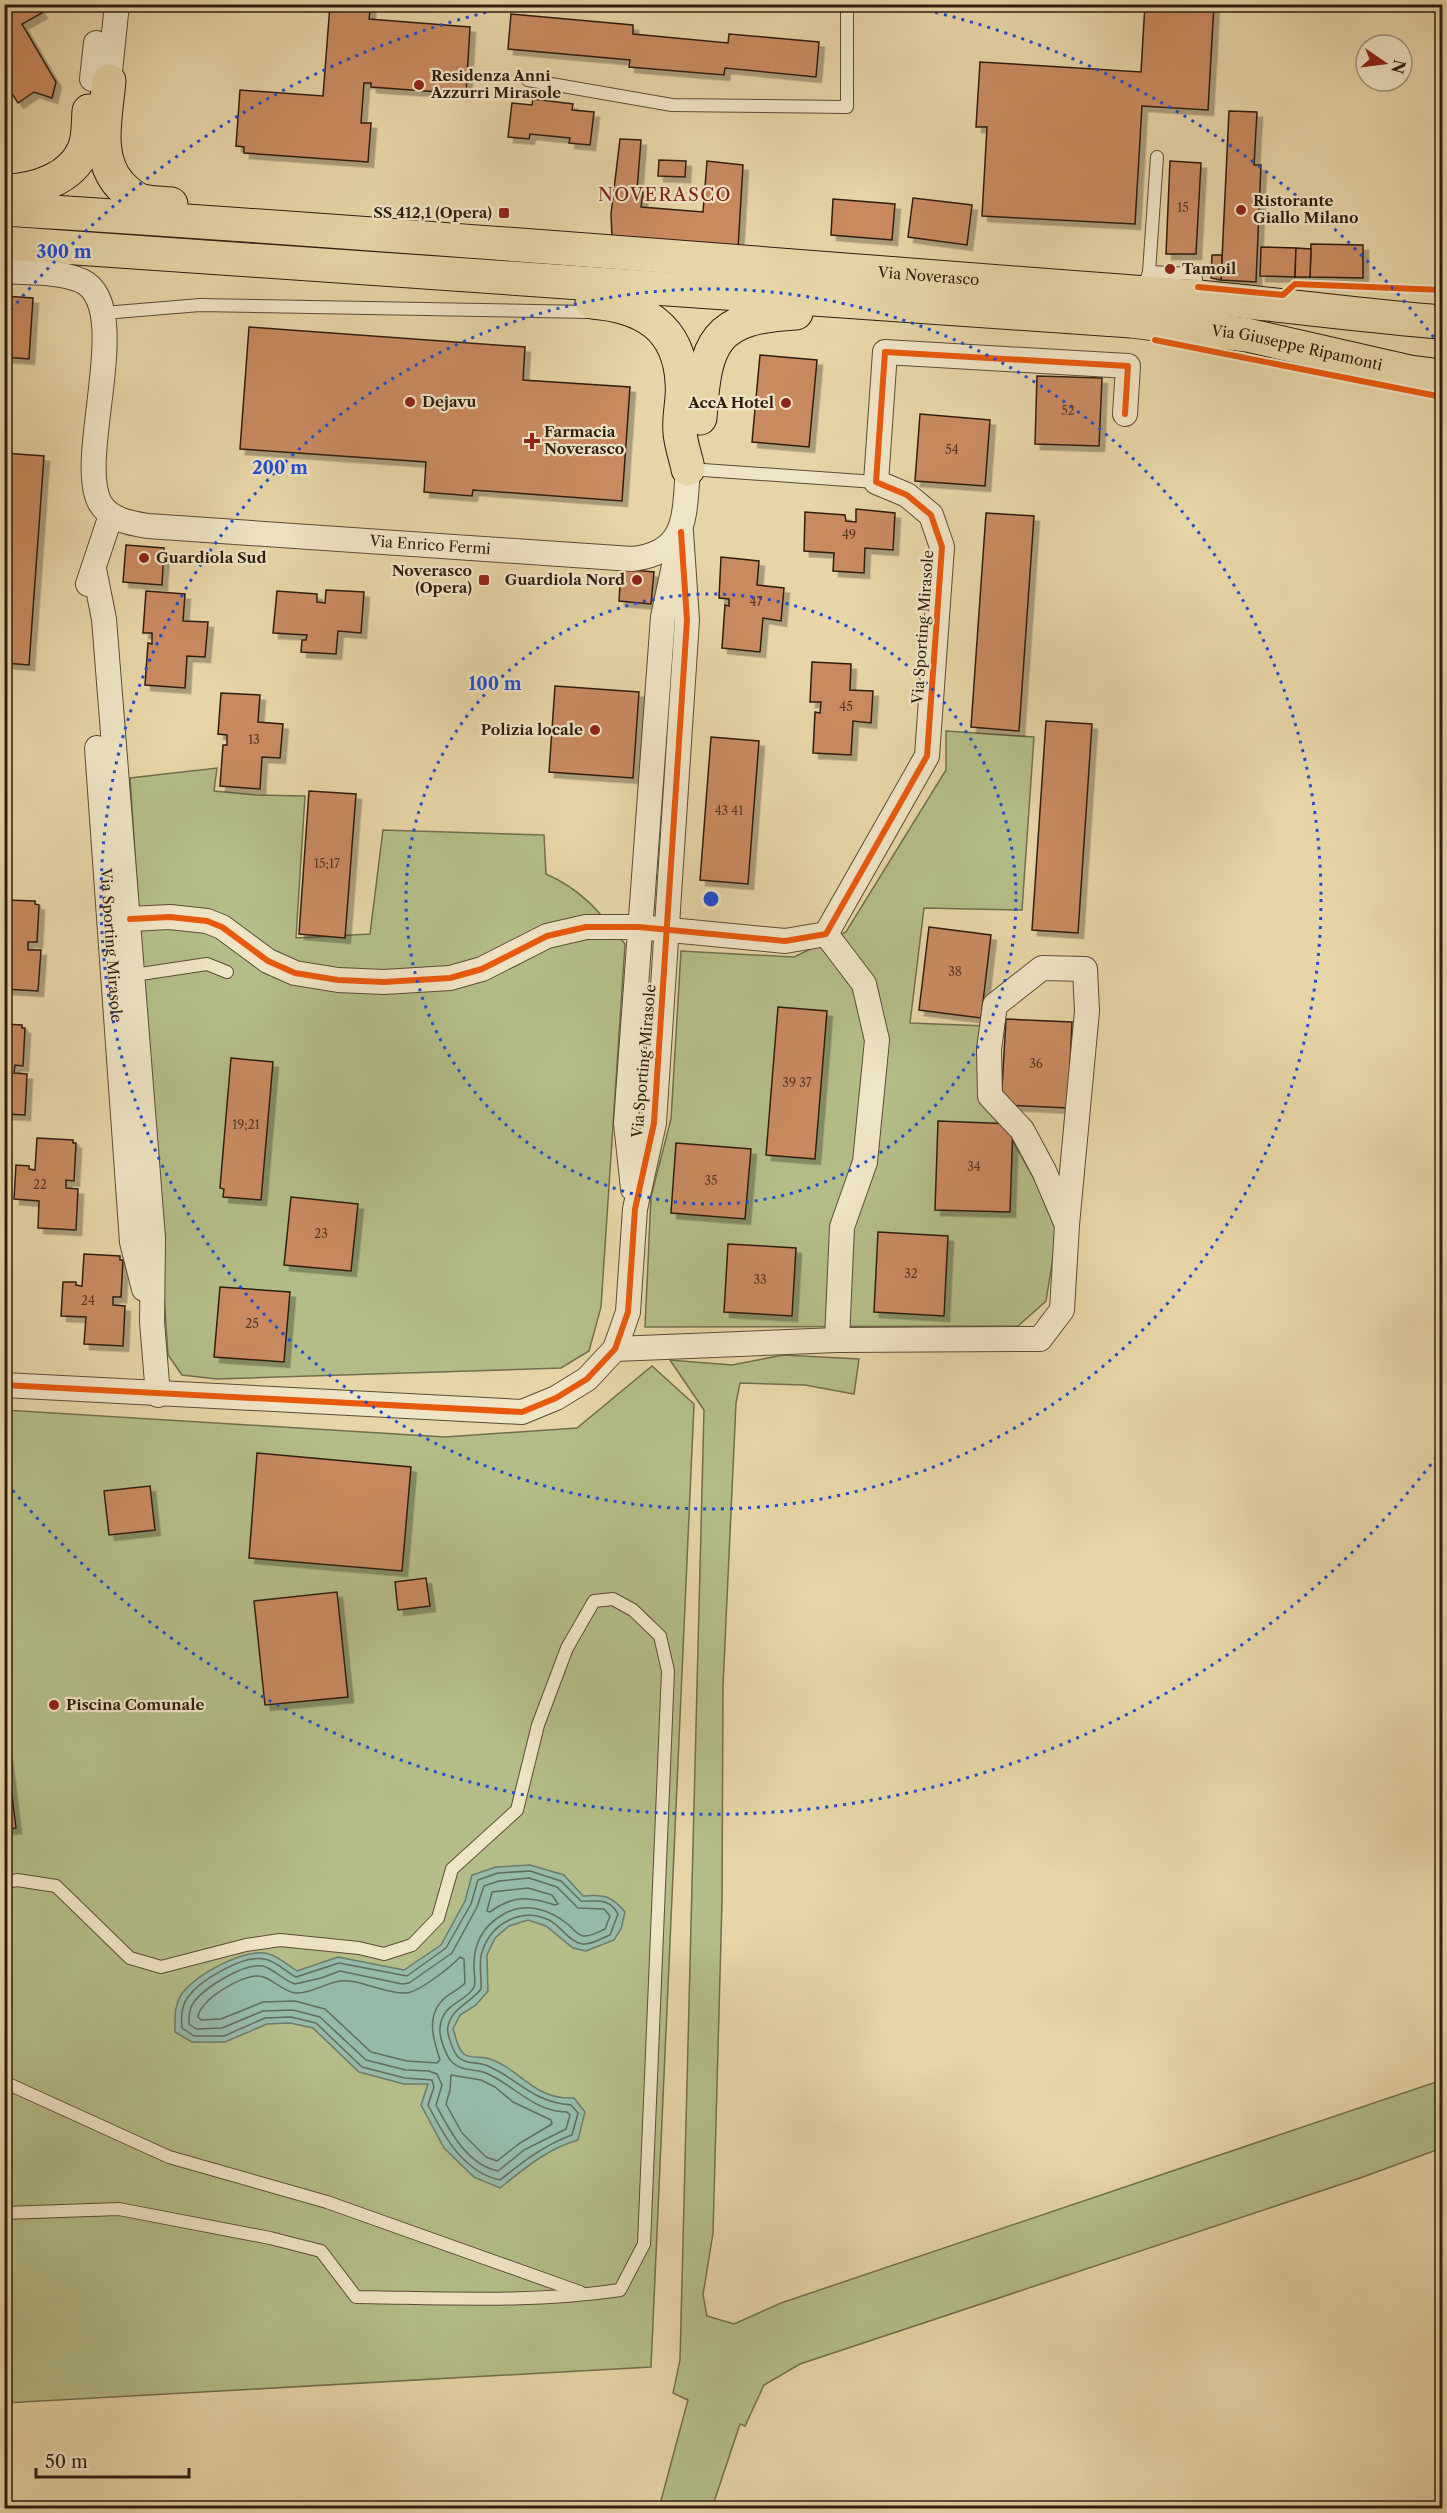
<svg xmlns="http://www.w3.org/2000/svg" width="1447" height="2513" viewBox="0 0 1447 2513" font-family="'Libre Caslon Text',serif">
<style>
.green{fill:#b4bd87;stroke:#716e4c;stroke-width:1.5}
.water{fill:#96b9a8;stroke:#6c7b6c;stroke-width:1.5}
.lines{fill:none;stroke-linecap:round;stroke-linejoin:round}
.shore{stroke:#626c5c;stroke-width:1.5}
.building{fill:#ca8a61;stroke:#2e1e11;stroke-width:1.5;filter:url(#shadow)}
.service-casing{stroke:#5c4c36;stroke-width:14}
.minor-casing{stroke:#5c4c36;stroke-width:26}
.primary-casing{stroke:#2e1e11;stroke-width:35}
.service{stroke:#efe4c5;stroke-width:12}
.minor{stroke:#efe4c5;stroke-width:24}
.primary{stroke:#e6d5a6;stroke-width:33}
.cycleway-casing{stroke:#efe4c5;stroke-width:10}
.cycleway{stroke:#e8590c;stroke-width:6}
.ring{fill:none;stroke:#1d4ed8;stroke-width:3;stroke-dasharray:3 6}
.poi-dot{fill:#8f2418;stroke:#efe4c5;stroke-width:2}
.labels{text-anchor:middle;stroke-width:4.5;stroke-linejoin:round;paint-order:stroke}
.number-label{font-size:12px;fill:#553925}
.poi-label{font-size:15px;font-weight:bold;fill:#2e1e11;stroke:#efe4c5;text-anchor:start}
.street-label{font-size:15px;fill:#2e1e11;stroke:#efe4c5}
.quarter-label{font-size:18px;letter-spacing:1.5px;fill:#7a1f14;stroke:#efe4c5}
.centre{fill:#1d4ed8;stroke:#efe4c5;stroke-width:3}
.ring-label{font-size:18px;text-anchor:middle;font-weight:bold;fill:#1d4ed8;stroke:#efe4c5;stroke-width:4.5;stroke-linejoin:round;paint-order:stroke}
</style>
<defs>
<filter id="shadow"><feDropShadow dx="5.5" dy="5.5" stdDeviation="0" flood-color="#0004"/></filter>
</defs>
<rect width="100%" height="100%" fill="#e6d5a6"/>
<filter id="stains"><feTurbulence type="fractalNoise" baseFrequency=".00333" numOctaves="4"/><feColorMatrix values="0 0 0 0 .2 0 0 0 0 .09 0 0 0 0 .02 0 0 0 .5 -.17"/></filter>
<radialGradient id="worn" r=".72"><stop offset=".6" stop-color="#630" stop-opacity="0"/><stop offset="1" stop-color="#630" stop-opacity=".3"/></radialGradient>
<!-- green -->
<g class="green">
<polygon points="946,731 1034,737 1022,910 924,908 910,1023 986,1026 982,1085 1035,1181 1057,1233 1046,1301 1018,1326 645,1327 651,1197 671,1119 681,951 794,957 846,932 946,770"/>
<path d="M217,768L214,791L256,795L305,796L296,938L370,934L383,830L544,835L546,874C583,890 601,914 625,944L601,1307L589,1351L561,1368L217,1379L182,1375L168,1355L130,778Z"/>
<polygon points="783,1355 859,1359 854,1394 805,1385 740,1383 736,1403 723,1686 722,1901 713,2233 703,2295 707,2316 734,2324 781,2303 1442,2080 1442,2148 1363,2177 800,2364 764,2385 745,2426 740,2424 712,2508 659,2508 688,2400 673,2393 680,2360 704,1410 670,1360 732,1365"/>
<polygon points="652,1366 694,1404 651,2367 5,2403 5,1410 445,1437 577,1428"/>
</g>
<!-- water -->
<path class="water" d="M530,1865L564,1875L583,1896C603,1894 612,1896 625,1912L621,1929L614,1940L586,1951L573,1948L546,1926L528,1920L509,1926L495,1938L487,1955L488,1991L476,2005L460,2015L453,2029C456,2036 457,2049 464,2054C470,2059 479,2056 487,2058C521,2068 532,2100 574,2098L585,2112L578,2140C547,2149 525,2168 500,2188L474,2177L444,2148L421,2105L428,2084H404L359,2072L313,2028L290,2023L267,2024L225,2042H192L175,2032C175,2018 174,2004 183,1992C198,1974 241,1950 265,1953C275,1954 288,1965 297,1971L338,1957L404,1970L441,1945L465,1901L472,1875L496,1867Z"/>
<g class="lines">
<!-- shore -->
<g class="shore">
<path d="M530,1871L561,1881L581,1901C597,1902 609,1897 618,1914L610,1935C602,1938 592,1945 583,1944C570,1943 561,1926 549,1920C522,1907 491,1923 482,1952C478,1962 482,1978 481,1989C471,2002 452,2008 448,2026C446,2033 453,2051 458,2057C466,2065 478,2061 488,2066C520,2080 532,2102 571,2105L578,2113L572,2135C544,2145 523,2162 500,2180C463,2172 444,2136 428,2105L434,2087L432,2080L405,2078L362,2067L316,2023L291,2017L265,2018L224,2036H194L182,2028C181,2017 181,2007 188,1997C200,1980 243,1955 264,1959C275,1960 286,1972 296,1977L339,1963L407,1976L446,1948L471,1904L478,1880L498,1873Z"/>
<path d="M529,1878L557,1887L578,1908L604,1909L610,1916L605,1929C598,1932 590,1937 583,1936C577,1935 573,1929 569,1925C549,1909 525,1901 502,1915C482,1927 473,1946 474,1969C474,1974 476,1982 474,1987C466,2003 442,2002 440,2028C439,2037 446,2056 452,2062C462,2072 474,2068 486,2073C514,2085 534,2112 567,2112L570,2115L566,2129L524,2150L498,2171C467,2165 450,2131 436,2105L442,2085L437,2074L429,2071L406,2070L366,2060L320,2017L293,2010L263,2011L222,2028L196,2029L189,2024C189,2016 189,2008 194,2002C205,1987 244,1963 263,1966C274,1969 284,1981 295,1984L321,1978L340,1971L402,1984L409,1983L452,1953L477,1907L484,1886L499,1881Z"/>
<path d="M528,1888L552,1895L558,1904L555,1905C529,1896 513,1895 490,1912L487,1911L492,1892Z"/>
<path d="M460,1957L464,1959L465,1983C460,1989 452,1992 446,1997C425,2014 433,2039 440,2060L437,2063L407,2061L371,2052L325,2009L295,2001L263,2002L221,2019L201,2020L198,2017C199,2000 243,1974 259,1976C272,1977 282,1992 296,1993C311,1994 325,1983 340,1981C358,1978 387,1995 407,1993C420,1991 451,1967 460,1957Z"/>
<polygon points="451,2075 481,2080 495,2087 513,2102 551,2120 552,2124 520,2143 497,2161 486,2157 462,2133 446,2104 450,2090"/>
</g>
</g>
<!-- building -->
<g class="building">
<polygon points="4,4 37,4 42,13 22,24 56,82 52,98 34,92 18,103 4,81 4,75 11,71 4,61"/>
<polygon points="321,4 371,4 369,19 470,27 466,94 371,87 371,83 364,83 361,123 371,123 368,162 244,153 244,147 236,146 240,90 323,96 330,5"/>
<polygon points="1145,4 1214,4 1208,110 1142,106 1135,224 982,216 987,127 976,127 980,62 1141,72"/>
<polygon points="511,14 633,25 633,34 728,43 729,34 819,42 816,77 725,68 724,75 629,67 630,60 508,49"/>
<polygon points="533,99 573,104 572,110 594,112 590,145 569,143 570,138 530,134 529,139 508,137 512,103 532,105"/>
<polygon points="1229,111 1257,112 1254,165 1261,165 1256,282 1221,280"/>
<polygon points="620,139 641,140 637,190 643,192 641,207 703,212 707,161 743,165 738,249 612,238 611,214"/>
<polygon points="659,160 686,161 685,177 658,176"/>
<polygon points="1170,161 1201,163 1196,254 1166,254"/>
<polygon points="913,198 972,205 967,245 908,237"/>
<polygon points="833,199 895,204 892,240 831,235"/>
<polygon points="1311,244 1363,245 1363,278 1310,277"/>
<polygon points="1261,247 1296,248 1295,277 1260,276"/>
<polygon points="1296,248 1311,249 1310,277 1295,277"/>
<polygon points="1212,255 1222,255 1221,280 1211,278"/>
<polygon points="4,296 33,298 29,359 4,357"/>
<polygon points="249,327 525,347 523,380 630,387 622,501 473,490 472,496 424,492 426,462 240,449"/>
<polygon points="760,355 817,360 809,447 752,442"/>
<polygon points="1037,376 1102,378 1099,446 1035,444"/>
<polygon points="920,414 990,420 985,486 915,481"/>
<polygon points="4,453 44,456 29,665 4,663"/>
<polygon points="856,509 895,513 893,550 865,548 864,573 833,571 834,553 804,551 805,512 845,515 846,521 856,522"/>
<polygon points="986,513 1034,516 1019,731 971,727"/>
<polygon points="126,545 164,548 162,585 123,582"/>
<polygon points="721,557 759,561 757,585 784,588 781,621 763,618 760,652 722,648 725,605 729,606 729,599 719,598"/>
<polygon points="621,569 654,572 651,604 619,601"/>
<polygon points="326,590 364,592 361,633 338,631 336,654 301,652 302,640 306,640 307,635 273,633 277,591 317,594 317,602 325,603"/>
<polygon points="146,591 185,594 183,621 208,622 205,657 187,656 185,688 145,685 148,643 152,644 152,633 143,633"/>
<polygon points="812,662 851,664 850,690 873,691 871,723 853,721 851,755 813,753 815,712 820,713 821,702 810,702"/>
<polygon points="555,686 639,692 633,778 549,772"/>
<polygon points="221,693 260,695 258,722 283,724 280,758 262,757 260,789 220,786 223,745 227,745 227,735 218,734"/>
<polygon points="1046,721 1092,724 1078,933 1032,930"/>
<polygon points="711,737 759,741 748,884 700,880"/>
<polygon points="309,791 356,794 345,938 299,934"/>
<polygon points="4,900 35,901 35,904 39,905 37,942 28,942 28,950 41,950 38,991 4,989"/>
<polygon points="929,927 991,935 981,1018 919,1010"/>
<polygon points="778,1007 827,1011 815,1159 766,1155"/>
<polygon points="1006,1019 1072,1022 1068,1108 1001,1105"/>
<polygon points="4,1024 22,1025 22,1028 25,1028 23,1066 15,1065 14,1073 27,1074 25,1115 4,1114"/>
<polygon points="231,1058 273,1062 261,1200 223,1197 224,1189 220,1188"/>
<polygon points="938,1121 1013,1124 1010,1212 935,1210"/>
<polygon points="37,1138 73,1140 73,1143 76,1143 74,1181 66,1180 66,1188 78,1189 76,1230 38,1228 39,1201 14,1199 16,1165 29,1166 29,1169 35,1170"/>
<polygon points="676,1143 751,1149 745,1219 671,1213"/>
<polygon points="291,1197 358,1204 351,1271 284,1265"/>
<polygon points="878,1232 948,1236 944,1316 874,1312"/>
<polygon points="728,1244 796,1248 792,1316 724,1312"/>
<polygon points="84,1254 120,1256 120,1260 123,1260 121,1297 113,1297 113,1305 125,1306 123,1346 84,1344 86,1317 61,1316 63,1282 76,1282 76,1285 82,1286"/>
<polygon points="220,1287 290,1292 284,1362 214,1357"/>
<polygon points="257,1453 411,1467 402,1571 249,1558"/>
<polygon points="150,1486 155,1530 109,1535 104,1491"/>
<polygon points="426,1578 430,1606 398,1610 395,1582"/>
<polygon points="337,1592 348,1697 265,1705 254,1601"/>
<polygon points="7,1754 16,1828 4,1829 4,1755"/>
</g>
<g class="lines">
<!-- service casing -->
<g class="service-casing">
<g id="service">
<polyline points="528,80 672,105 847,107 847,4"/>
<polyline points="1149,272 1157,157"/>
<polyline points="1147,278 1149,272 1195,274 1199,296"/>
<polyline points="104,313 200,305 589,312"/>
<polyline points="689,469 876,482"/>
<polyline points="134,975 207,964 227,972"/>
<path d="M4,1883L17,1880L56,1886L130,1958L161,1967L246,1945L280,1940L359,1948L384,1954L412,1945L438,1918L452,1869L517,1810L538,1725L567,1648L594,1601L613,1599L633,1610L660,1636L668,1671L644,2244L620,2290C533,2303 444,2298 356,2297L321,2251L270,2238L119,2209L4,2213"/>
<polyline points="4,2082 169,2157 327,2202 580,2292"/>
</g>
</g>
<!-- minor casing -->
<g class="minor-casing">
<g id="minor">
<polyline points="92,79 96,43"/>
<polyline points="109,81 117,4"/>
<path id="s1" d="M4,271C28,273 60,271 82,281C135,307 75,458 100,503C110,520 130,523 148,526L632,559C689,553 684,514 688,469"/>
<polyline points="94,569 104,619 153,1238 152,1322 158,1395"/>
<polyline points="88,584 111,515"/>
<path id="s2" d="M97,748L132,1242L144,1289"/>
<polyline points="130,919 170,917 207,921 222,927 268,961 295,973 338,980 384,982 450,978 482,969 547,936 586,927 639,927 785,941 826,934 927,756 942,547 931,515 907,495 876,482 885,352 1128,366 1125,414"/>
<polyline points="633,1189 626,1123 663,617 675,561"/>
<polyline points="837,1340 1040,1339 1062,1310 1067,1225 1044,1171 1022,1130 990,1096 989,1049 995,1005 1042,968 1085,969 1087,1011 1067,1225"/>
<polyline points="615,1349 837,1340 842,1227 865,1162 877,1040 864,984 826,934"/>
<polyline points="4,1385 522,1412 556,1398 587,1379 615,1349 628,1312 635,1209 654,1123 687,620 681,532"/>
</g>
</g>
<!-- primary casing -->
<g class="primary-casing">
<g id="primary">
<path d="M109,81C106,116 95,157 120,185C126,191 134,199 143,201C152,203 162,203 171,204"/>
<path d="M4,191C34,191 72,179 84,149C89,138 88,123 89,111"/>
<path id="s3" d="M4,209C402,234 800,267 1197,297C1279,304 1361,316 1442,322"/>
<path id="s4" d="M4,243L1131,321L1247,335L1410,372L1442,376"/>
<path d="M592,302C643,306 679,327 682,382C684,399 678,416 680,433C681,445 686,458 688,469"/>
<path d="M700,418C705,342 714,317 796,313"/>
</g>
</g>
<!-- service -->
<use href="#service" class="service"/>
<!-- minor -->
<use href="#minor" class="minor"/>
<!-- primary -->
<use href="#primary" class="primary"/>
<!-- cycleway casing -->
<g class="cycleway-casing">
<g id="cycleway">
<polyline points="1198,287 1283,295 1295,284 1442,290"/>
<polyline points="1155,340 1442,397"/>
<polyline points="130,919 170,917 207,921 222,927 268,961 295,973 338,980 384,982 450,978 482,969 547,936 586,927 639,927 785,941 826,934 927,756 942,547 931,515 907,495 876,482 885,352 1128,366 1125,414"/>
<polyline points="4,1385 522,1412 556,1398 587,1379 615,1349 628,1312 635,1209 654,1123 687,620 681,532"/>
</g>
</g>
<!-- cycleway -->
<use href="#cycleway" class="cycleway"/>
</g>
<!-- distance rings -->
<g class="ring">
<circle cx="711" cy="899" r="305"/>
<circle cx="711" cy="899" r="610"/>
<path d="M1442 1450A915 915 0 0 1 5 1481M5 317A915 915 0 0 1 513 6M909 6A915 915 0 0 1 1442 348"/>
</g>
<!-- markers -->
<g class="poi-dot">
<circle cx="419" cy="85" r="6"/>
<circle cx="1241" cy="210" r="6"/>
<rect x="498" y="207" width="12" height="12" rx="3"/>
<circle cx="1170" cy="269" r="6"/>
<circle cx="410" cy="402" r="6"/>
<circle cx="786" cy="403" r="6"/>
<path d="M529 432h6v6h6v6h-6v6h-6v-6h-6v-6h6z"/>
<circle cx="144" cy="558" r="6"/>
<rect x="478" y="574" width="12" height="12" rx="3"/>
<circle cx="637" cy="580" r="6"/>
<circle cx="595" cy="730" r="6"/>
<circle cx="54" cy="1705" r="6"/>
</g>
<g class="labels">
<!-- number labels -->
<g class="number-label">
<text x="1183" y="212">15</text>
<text x="1068" y="415">52</text>
<text x="952" y="454">54</text>
<text x="849" y="539">49</text>
<text x="756" y="606">47</text>
<text x="846" y="711">45</text>
<text x="254" y="744">13</text>
<text x="729" y="815">43 41</text>
<text x="327" y="868">15;17</text>
<text x="955" y="976">38</text>
<text x="1036" y="1068">36</text>
<text x="797" y="1087">39 37</text>
<text x="246" y="1129">19;21</text>
<text x="974" y="1171">34</text>
<text x="711" y="1185">35</text>
<text x="40" y="1189">22</text>
<text x="321" y="1238">23</text>
<text x="911" y="1278">32</text>
<text x="760" y="1284">33</text>
<text x="88" y="1305">24</text>
<text x="252" y="1328">25</text>
</g>
<!-- poi labels -->
<g class="poi-label">
<text x="431" y="81">Residenza Anni<tspan x="431" dy="17">Azzurri Mirasole</tspan></text>
<text x="1253" y="206">Ristorante<tspan x="1253" dy="17">Giallo Milano</tspan></text>
<text x="492" y="218" text-anchor="end">SS 412,1 (Opera)</text>
<text x="1182" y="274">Tamoil</text>
<text x="422" y="407">Dejavu</text>
<text x="774" y="408" text-anchor="end">AccA Hotel</text>
<text x="544" y="437">Farmacia<tspan x="544" dy="17">Noverasco</tspan></text>
<text x="156" y="563">Guardiola Sud</text>
<text x="472" y="576" text-anchor="end">Noverasco<tspan x="472" dy="17">(Opera)</tspan></text>
<text x="625" y="585" text-anchor="end">Guardiola Nord</text>
<text x="583" y="735" text-anchor="end">Polizia locale</text>
<text x="66" y="1710">Piscina Comunale</text>
</g>
<!-- street labels -->
<g class="street-label">
<text dy="5" stroke="none"><textPath href="#s3" startOffset="927">Via Noverasco</textPath></text>
<text dy="5" stroke="none"><textPath href="#s4" startOffset="1298">Via Giuseppe Ripamonti</textPath></text>
<text dy="5" stroke="none"><textPath href="#s1" startOffset="648">Via Enrico Fermi</textPath></text>
<text transform="translate(923 627) rotate(-86)" y="5">Via Sporting Mirasole</text>
<text dy="5" stroke="none"><textPath href="#s2" startOffset="198">Via Sporting Mirasole</textPath></text>
<text transform="translate(644 1061) rotate(-85)" y="5">Via Sporting Mirasole</text>
</g>
<!-- quarter labels -->
<g class="quarter-label">
<text x="665" y="201">NOVERASCO</text>
</g>
</g>
<circle cx="711" cy="899" r="9" class="centre"/>
<g class="ring-label">
<text x="64" y="258">300 m</text>
<text x="280" y="474">200 m</text>
<text x="495" y="690">100 m</text>
</g>
<!-- margin -->
<rect width="1447" height="2513" fill="none" stroke="#e6d5a6" stroke-width="24"/>
<rect x="6" y="6" width="1435" height="2501" fill="none" stroke="#2e1e11" stroke-width="3"/>
<rect x="12" y="12" width="1423" height="2489" fill="none" stroke="#2e1e11" stroke-width="1.5"/>
<!-- north arrow -->
<g transform="translate(1384 63) rotate(104)"><circle r="28" fill="#efe4c5" stroke="#a2957d" stroke-width="1.5"/>
<path d="M0-4.5L10 22L0 15L-10 22Z" fill="#8f2418"/>
<text y="-9" font-size="16" font-weight="bold" text-anchor="middle" fill="#2e1e11">N</text>
</g>
<!-- scale -->
<path d="M36 2468v9h153v-9" fill="none" stroke="#2e1e11" stroke-width="3"/>
<text x="45" y="2468" font-size="18" fill="#2e1e11" stroke="#efe4c5" stroke-width="4.5" paint-order="stroke">50 m</text>
<rect width="100%" height="100%" filter="url(#stains)"/>
<rect width="100%" height="100%" fill="url(#worn)"/>
</svg>
